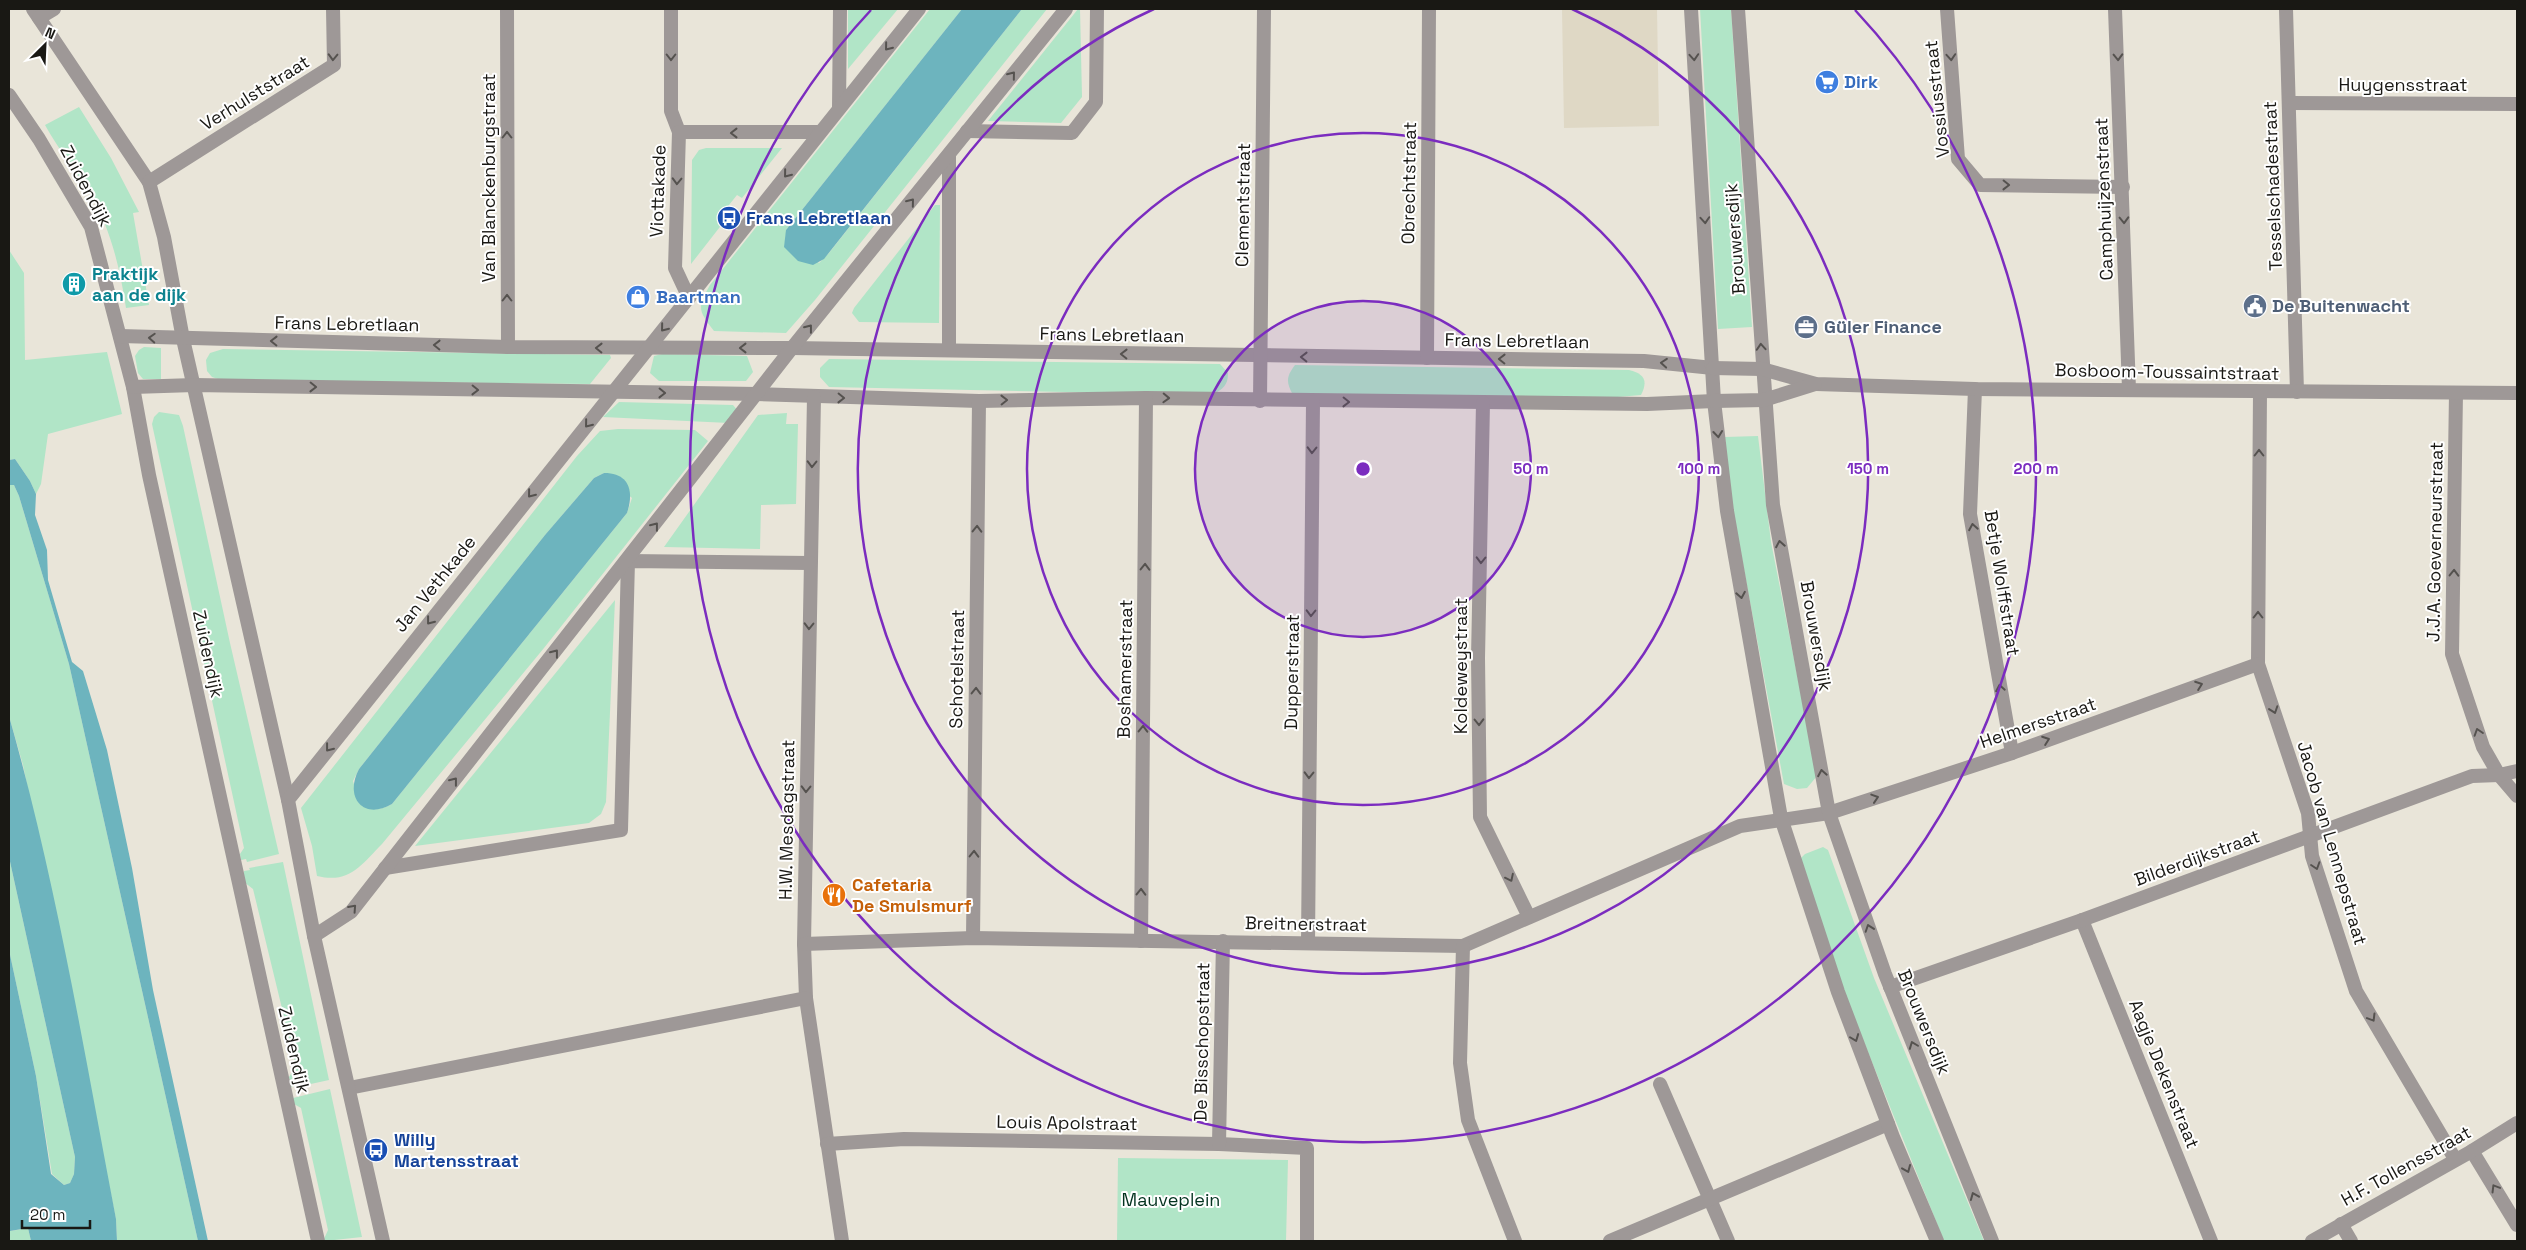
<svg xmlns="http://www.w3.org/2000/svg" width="2526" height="1250" viewBox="0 0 2526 1250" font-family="'Space Grotesk',sans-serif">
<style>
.built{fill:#dfd8c5}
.green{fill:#b1e5c7;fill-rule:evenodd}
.water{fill:#6db4be}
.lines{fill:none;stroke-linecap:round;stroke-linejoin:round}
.minor{stroke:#9e9897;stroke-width:14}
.tertiary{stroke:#9e9897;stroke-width:14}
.oneway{stroke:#55524f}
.ring{fill:none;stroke:#7b2cbf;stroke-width:2.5}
.labels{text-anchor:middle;stroke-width:4;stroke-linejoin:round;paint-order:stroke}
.shop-label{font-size:18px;font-weight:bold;fill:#366cbe;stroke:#fff;text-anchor:start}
.street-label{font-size:18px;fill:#191814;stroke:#fff}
.transit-label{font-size:18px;font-weight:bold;fill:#164399;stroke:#fff;text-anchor:start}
.culture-label{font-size:18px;font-weight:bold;fill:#0d838f;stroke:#fff;text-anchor:start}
.service-label{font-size:18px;font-weight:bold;fill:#4e5e75;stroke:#fff;text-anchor:start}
.food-label{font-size:18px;font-weight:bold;fill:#c56008;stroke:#fff;text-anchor:start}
.park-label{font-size:18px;fill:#03331f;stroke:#fff}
.centre{fill:#7b2cbf;stroke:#fff;stroke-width:2.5}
.ring-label{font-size:15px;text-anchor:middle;font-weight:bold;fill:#7b2cbf;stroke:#fff;stroke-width:4;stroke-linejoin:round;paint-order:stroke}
</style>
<rect width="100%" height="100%" fill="#e9e5d9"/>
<!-- built -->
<polygon class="built" points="1562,9 1657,9 1659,126 1564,128"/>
<!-- green -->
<g class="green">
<polygon points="848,9 898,9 848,69"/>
<path d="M930,9H962L786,230L819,263L829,253L1022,9H1047L815,300L786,333L714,331C698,310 697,308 710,285Z"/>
<polygon points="1078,9 1080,9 1082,97 1061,123 988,121"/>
<polygon points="1700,9 1731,9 1752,327 1718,329"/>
<path d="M79,107L111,158L139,212L133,213L149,305L126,308C120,268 110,226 89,192C75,169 58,149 45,125Z"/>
<polygon points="706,148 782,148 742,198 737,195 725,210 730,214 691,264 692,160 699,150"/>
<polygon points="935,205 940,205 939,323 859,322 852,313 854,308"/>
<polygon points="9,250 24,273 25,360 107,352 122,414 48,434 41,484 36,494 30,481 15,459 9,460"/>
<polygon points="144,347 161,348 161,379 143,379 138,373 135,356 139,350"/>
<polygon points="223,349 610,355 611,358 590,384 221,380 212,377 207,371 206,360 210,353"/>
<polygon points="662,354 747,356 753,372 746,381 659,381 650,373 654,356"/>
<path d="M829,359L1220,364L1228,373C1228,386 1223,388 1213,395L829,387L820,377V368Z"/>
<path d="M1295,365L1629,370C1645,374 1648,381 1641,395L1618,397L1293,395C1286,382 1286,377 1295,365Z"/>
<polygon points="619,402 733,405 738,411 729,423 603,417"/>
<polygon points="159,412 179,415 183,426 230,643 279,854 247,862 246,859 241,860 240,854 244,848 152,424 154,417"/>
<polygon points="787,413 786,424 798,424 796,504 761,505 760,549 664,547 758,415"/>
<path d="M618,429L695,430L708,441L544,648L382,844C361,865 350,884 317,876L312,846L301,808L577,456L600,431ZM604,473L632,498L627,513L392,804C379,811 372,811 359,803L353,781L359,769L545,535L594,478Z"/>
<polygon points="1758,436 1771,542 1817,776 1807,788 1797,789 1784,784 1729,489 1725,437"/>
<polygon points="9,485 14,485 19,496 69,664 198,1241 117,1241 116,1219 23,765 9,716"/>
<polygon points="615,600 606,802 601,814 589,823 415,846"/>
<polygon points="1823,847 1828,850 1874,978 1984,1241 1944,1241 1843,990 1797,862 1805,854"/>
<polygon points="9,857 75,1157 74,1174 70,1183 64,1185 52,1174 36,1076 9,950"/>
<polygon points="283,862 329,1080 297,1087 296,1085 291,1087 289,1077 296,1066 253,889 244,882 244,871 250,870 249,868"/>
<polygon points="330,1089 362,1237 325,1241 324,1239 328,1230 301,1108 294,1104 293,1098"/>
<polygon points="1118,1158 1288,1160 1286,1241 1117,1241"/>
<polygon points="9,1219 11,1231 28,1228 31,1241 9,1241"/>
</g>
<!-- water -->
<g class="water">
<polygon points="962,9 1022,9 824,259 813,265 798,261 784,247 786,230"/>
<polygon points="15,459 30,481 36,494 35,515 47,550 48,580 72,662 83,671 107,750 132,868 153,990 208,1241 198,1241 69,664 19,496 14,485 9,485 9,460"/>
<path d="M604,473C630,473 634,492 627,513L392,804C363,821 344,797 359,769L545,535L594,478Z"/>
<path d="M9,716C56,881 84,1051 116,1219L117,1241H31L28,1228L10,1231L9,950L36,1076L51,1174L64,1185L70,1183L74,1174L75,1157L9,857Z"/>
</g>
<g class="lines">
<!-- minor -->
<g class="minor">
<polyline points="33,9 149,182 164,237 183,339 288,800"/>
<polyline points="507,9 508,347"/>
<polyline points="671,9 671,111 679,132 675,268 689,298"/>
<polyline points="1947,9 1958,159 1980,185 2123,187"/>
<polyline points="2115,9 2129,389"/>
<polyline points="2286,9 2297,392"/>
<polyline points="39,18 54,9"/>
<polyline points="9,95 39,139 91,227 133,387 149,475 318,1241"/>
<polyline points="2290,103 2517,104"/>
<polyline points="839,108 840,9"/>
<polyline points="967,131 1072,133 1096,102 1097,9"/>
<polyline points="679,132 820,132"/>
<polyline points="149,182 334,65 333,9"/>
<polyline points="120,336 508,347 792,348 1644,361 1713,368"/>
<polyline points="949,350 949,155"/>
<polyline points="1427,358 1429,9"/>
<polyline points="133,387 194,385 757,394 979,401 1146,398 1647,404 1714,401"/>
<polyline points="1975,389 1970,514 2012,753"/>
<polyline points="2260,392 2258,664 2308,813 2312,856 2356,991 2455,1159"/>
<polyline points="2456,393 2452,654 2483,747 2499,775 2517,796"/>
<polyline points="814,397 804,944 806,998 842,1241"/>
<polyline points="1260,401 1264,9"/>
<polyline points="1483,403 1478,658 1480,817 1529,917"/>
<polyline points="385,868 621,830 628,561 810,563"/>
<polyline points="2082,920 2211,1241"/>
<polyline points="973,938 979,401"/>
<polyline points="1141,941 1146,398"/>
<polyline points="1308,942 1313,402"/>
<polyline points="804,944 973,938 1463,946 1740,826 1829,813 2012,753 2258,664"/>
<polyline points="1463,946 1460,1063 1468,1120 1515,1241"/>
<polyline points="1890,987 2082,920 2472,776 2499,775 2517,771"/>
<polyline points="1660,1084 1728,1241"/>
<polyline points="349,1088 806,998"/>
<polyline points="827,1144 904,1139 1219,1144 1307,1148 1307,1241"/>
<polyline points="1219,1144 1223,941"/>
<polyline points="2472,1151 2517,1225"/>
<polyline points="2341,1224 2351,1241"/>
<polyline points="1610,1241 1888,1124"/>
<polyline points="2312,1241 2472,1151 2517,1123"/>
</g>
<!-- tertiary -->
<g class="tertiary">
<polyline points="1691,9 1714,401 1727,511 1781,818 1838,992 1893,1137 1937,1241"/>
<polyline points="1738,9 1773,505 1829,813 1885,974 1992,1241"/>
<polyline points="1713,368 1762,369 1816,384 1975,389 2517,393"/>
<polyline points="1714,401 1764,400 1815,384"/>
<polyline points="314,936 351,912 792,348 1066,9"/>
<polyline points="383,1241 314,936 288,800 919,9"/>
</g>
</g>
<!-- one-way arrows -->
<defs><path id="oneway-chevron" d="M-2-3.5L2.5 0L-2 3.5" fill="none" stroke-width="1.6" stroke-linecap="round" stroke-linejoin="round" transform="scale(1.25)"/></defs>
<g class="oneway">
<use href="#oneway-chevron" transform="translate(888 47) rotate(129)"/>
<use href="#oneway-chevron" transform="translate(333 57) rotate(92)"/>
<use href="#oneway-chevron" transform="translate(671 57) rotate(90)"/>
<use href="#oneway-chevron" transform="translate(1694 57) rotate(86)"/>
<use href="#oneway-chevron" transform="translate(1951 57) rotate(86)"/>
<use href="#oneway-chevron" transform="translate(2118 57) rotate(88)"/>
<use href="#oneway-chevron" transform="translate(1012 75) rotate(-51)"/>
<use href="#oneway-chevron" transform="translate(734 133) rotate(-180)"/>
<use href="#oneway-chevron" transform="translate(507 135) rotate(-90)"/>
<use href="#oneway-chevron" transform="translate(787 174) rotate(129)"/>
<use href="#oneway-chevron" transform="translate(677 181) rotate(92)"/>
<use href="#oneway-chevron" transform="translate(2006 185) rotate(1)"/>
<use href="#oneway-chevron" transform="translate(911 202) rotate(-51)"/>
<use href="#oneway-chevron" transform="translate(1705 220) rotate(86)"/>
<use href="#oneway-chevron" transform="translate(2124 220) rotate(88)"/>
<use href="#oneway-chevron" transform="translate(507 298) rotate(-90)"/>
<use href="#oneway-chevron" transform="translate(664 328) rotate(129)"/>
<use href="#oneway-chevron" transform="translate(809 328) rotate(-52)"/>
<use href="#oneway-chevron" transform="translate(152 338) rotate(-177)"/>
<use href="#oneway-chevron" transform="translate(274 341) rotate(-179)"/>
<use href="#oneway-chevron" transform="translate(437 345) rotate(-179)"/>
<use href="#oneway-chevron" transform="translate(1761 347) rotate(-94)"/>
<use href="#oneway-chevron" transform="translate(599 348) rotate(-179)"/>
<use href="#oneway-chevron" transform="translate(743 348) rotate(-180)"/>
<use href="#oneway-chevron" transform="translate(1124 354) rotate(-179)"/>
<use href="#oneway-chevron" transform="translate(1304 357) rotate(-179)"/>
<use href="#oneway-chevron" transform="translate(1502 359) rotate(-179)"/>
<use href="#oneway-chevron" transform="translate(1664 363) rotate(-175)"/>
<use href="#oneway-chevron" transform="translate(313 387) rotate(1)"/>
<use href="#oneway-chevron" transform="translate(475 390) rotate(1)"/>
<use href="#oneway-chevron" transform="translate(662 393) rotate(1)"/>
<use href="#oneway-chevron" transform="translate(841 398) rotate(1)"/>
<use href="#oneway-chevron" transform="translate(1166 398) rotate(2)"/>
<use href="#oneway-chevron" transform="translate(1004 400) rotate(-1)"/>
<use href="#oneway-chevron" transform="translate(1346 402) rotate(1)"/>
<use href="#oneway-chevron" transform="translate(588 424) rotate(129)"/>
<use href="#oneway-chevron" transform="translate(1718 434) rotate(84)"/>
<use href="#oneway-chevron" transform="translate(1312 450) rotate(91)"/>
<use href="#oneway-chevron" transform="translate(2259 453) rotate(-90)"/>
<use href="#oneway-chevron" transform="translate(812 464) rotate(91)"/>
<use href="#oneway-chevron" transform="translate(531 494) rotate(129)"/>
<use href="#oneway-chevron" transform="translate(655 526) rotate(-52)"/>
<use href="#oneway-chevron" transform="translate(1973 527) rotate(-100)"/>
<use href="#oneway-chevron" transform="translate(977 529) rotate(-89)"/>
<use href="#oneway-chevron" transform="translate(1780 544) rotate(-100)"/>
<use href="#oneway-chevron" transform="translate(1481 560) rotate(91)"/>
<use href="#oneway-chevron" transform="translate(1145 567) rotate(-89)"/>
<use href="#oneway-chevron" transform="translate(2454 573) rotate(-89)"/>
<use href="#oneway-chevron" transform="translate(1741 595) rotate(80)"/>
<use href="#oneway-chevron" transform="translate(1311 613) rotate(91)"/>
<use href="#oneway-chevron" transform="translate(2258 615) rotate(-90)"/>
<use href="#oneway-chevron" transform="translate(430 621) rotate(128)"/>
<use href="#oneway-chevron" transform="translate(809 626) rotate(91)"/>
<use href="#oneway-chevron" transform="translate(555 653) rotate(-52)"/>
<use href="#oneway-chevron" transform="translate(2199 685) rotate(-20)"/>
<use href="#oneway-chevron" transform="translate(2000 688) rotate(-100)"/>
<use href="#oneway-chevron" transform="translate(976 691) rotate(-89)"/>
<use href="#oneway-chevron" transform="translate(2274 710) rotate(71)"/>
<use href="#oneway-chevron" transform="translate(1479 722) rotate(89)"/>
<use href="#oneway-chevron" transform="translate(1143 729) rotate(-89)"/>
<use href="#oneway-chevron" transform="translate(2478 732) rotate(-108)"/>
<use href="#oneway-chevron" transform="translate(2046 740) rotate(-20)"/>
<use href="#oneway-chevron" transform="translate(329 748) rotate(128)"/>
<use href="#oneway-chevron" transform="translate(1822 773) rotate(-100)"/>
<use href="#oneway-chevron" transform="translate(1309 775) rotate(91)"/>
<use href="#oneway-chevron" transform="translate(454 781) rotate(-52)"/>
<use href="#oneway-chevron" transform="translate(806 789) rotate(91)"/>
<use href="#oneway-chevron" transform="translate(1875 798) rotate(-18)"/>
<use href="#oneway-chevron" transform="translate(974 854) rotate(-89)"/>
<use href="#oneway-chevron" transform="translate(2316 866) rotate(72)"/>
<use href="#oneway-chevron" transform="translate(1510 878) rotate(64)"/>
<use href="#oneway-chevron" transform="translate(1141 892) rotate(-89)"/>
<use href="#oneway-chevron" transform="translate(353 908) rotate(-48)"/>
<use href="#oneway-chevron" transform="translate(1869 928) rotate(-109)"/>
<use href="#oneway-chevron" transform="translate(2372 1018) rotate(59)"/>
<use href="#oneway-chevron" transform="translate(1855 1038) rotate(69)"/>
<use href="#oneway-chevron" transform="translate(1913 1045) rotate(-111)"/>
<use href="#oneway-chevron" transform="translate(1907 1169) rotate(67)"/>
<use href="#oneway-chevron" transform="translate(2495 1188) rotate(-121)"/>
<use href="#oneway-chevron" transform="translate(1974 1196) rotate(-112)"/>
</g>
<!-- distance rings -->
<circle cx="1363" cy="469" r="168" fill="#7b2cbf" fill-opacity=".12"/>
<g class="ring">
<circle cx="1363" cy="469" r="168"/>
<circle cx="1363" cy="469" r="336"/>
<path d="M1572 9A505 505 0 1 1 1154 9"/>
<path d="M1855 10A673 673 0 1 1 871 10"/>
</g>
<!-- icons -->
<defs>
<g id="supermarket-disc" transform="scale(1.25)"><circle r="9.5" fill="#3f7fe0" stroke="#fff"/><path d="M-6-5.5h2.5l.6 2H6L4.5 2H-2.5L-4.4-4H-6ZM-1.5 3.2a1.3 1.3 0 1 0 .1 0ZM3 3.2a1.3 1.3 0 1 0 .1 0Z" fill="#fff"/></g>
<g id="bus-disc" transform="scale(1.25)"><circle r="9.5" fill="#1a4fb4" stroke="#fff"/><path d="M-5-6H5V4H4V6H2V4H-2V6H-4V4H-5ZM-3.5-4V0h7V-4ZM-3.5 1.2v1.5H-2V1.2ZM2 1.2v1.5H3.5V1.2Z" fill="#fff"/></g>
<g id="building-disc" transform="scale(1.25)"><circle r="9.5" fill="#0f9aa8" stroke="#fff"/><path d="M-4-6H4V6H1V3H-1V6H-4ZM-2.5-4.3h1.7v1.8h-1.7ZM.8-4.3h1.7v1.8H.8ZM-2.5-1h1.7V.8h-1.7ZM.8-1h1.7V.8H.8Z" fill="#fff"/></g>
<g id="shop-disc" transform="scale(1.25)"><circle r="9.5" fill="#3f7fe0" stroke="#fff"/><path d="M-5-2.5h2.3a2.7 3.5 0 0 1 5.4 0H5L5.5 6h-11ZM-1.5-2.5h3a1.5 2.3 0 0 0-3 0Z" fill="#fff"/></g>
<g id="civic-disc" transform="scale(1.25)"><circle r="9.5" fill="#5c6f8a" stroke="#fff"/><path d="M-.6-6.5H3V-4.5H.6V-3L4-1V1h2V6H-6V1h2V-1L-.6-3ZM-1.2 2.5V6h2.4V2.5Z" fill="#fff"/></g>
<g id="office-disc" transform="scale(1.25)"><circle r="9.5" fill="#5c6f8a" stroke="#fff"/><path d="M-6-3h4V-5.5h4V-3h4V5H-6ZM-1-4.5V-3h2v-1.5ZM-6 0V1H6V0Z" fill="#fff"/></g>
<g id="restaurant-disc" transform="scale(1.25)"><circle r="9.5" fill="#e8710a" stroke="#fff"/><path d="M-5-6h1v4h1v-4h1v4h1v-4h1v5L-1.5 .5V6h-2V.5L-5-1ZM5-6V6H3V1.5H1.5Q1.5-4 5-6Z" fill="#fff"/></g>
</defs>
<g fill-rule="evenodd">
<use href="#supermarket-disc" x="1827" y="82"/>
<use href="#bus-disc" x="729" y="218"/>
<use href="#building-disc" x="74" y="284"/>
<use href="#shop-disc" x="638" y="297"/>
<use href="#civic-disc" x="2255" y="306"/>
<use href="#office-disc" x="1806" y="327"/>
<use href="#restaurant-disc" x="834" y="895"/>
<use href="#bus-disc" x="376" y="1150"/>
</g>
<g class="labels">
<!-- shop labels -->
<g class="shop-label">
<text x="1844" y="88">Dirk</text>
<text x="656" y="303">Baartman</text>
</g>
<!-- street labels -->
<g class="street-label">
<text x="2403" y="91">Huygensstraat</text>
<text transform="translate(255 93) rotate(-32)" y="6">Verhulststraat</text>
<text transform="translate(1937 99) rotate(-96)" y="6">Vossiusstraat</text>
<text transform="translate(489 178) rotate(-90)" y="6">Van Blanckenburgstraat</text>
<text transform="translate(1409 183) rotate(-89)" y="6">Obrechtstraat</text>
<text transform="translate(86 186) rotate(62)" y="6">Zuidendijk</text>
<text transform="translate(2273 186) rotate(-92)" y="6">Tesselschadestraat</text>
<text transform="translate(658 191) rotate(-88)" y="6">Viottakade</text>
<text transform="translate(2104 199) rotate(-92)" y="6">Camphuijzenstraat</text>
<text transform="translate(1243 205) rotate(-89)" y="6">Clementstraat</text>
<text transform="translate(1735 239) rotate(-94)" y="6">Brouwersdijk</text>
<text transform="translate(347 324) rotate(1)" y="6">Frans Lebretlaan</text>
<text transform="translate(1112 335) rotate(1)" y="6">Frans Lebretlaan</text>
<text transform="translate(1517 341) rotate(1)" y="6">Frans Lebretlaan</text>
<text transform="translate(2167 372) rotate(1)" y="6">Bosboom-Toussaintstraat</text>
<text transform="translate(2435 542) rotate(-89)" y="6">J.J.A. Goeverneurstraat</text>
<text transform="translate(2002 583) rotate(81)" y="6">Betje Wolffstraat</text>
<text transform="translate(435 584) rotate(-51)" y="6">Jan Vethkade</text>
<text transform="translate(1816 636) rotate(80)" y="6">Brouwersdijk</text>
<text transform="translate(208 654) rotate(78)" y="6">Zuidendijk</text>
<text transform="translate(1461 666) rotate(-90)" y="6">Koldeweystraat</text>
<text transform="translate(957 669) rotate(-89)" y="6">Schotelstraat</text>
<text transform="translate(1125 669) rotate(-89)" y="6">Boshamerstraat</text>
<text transform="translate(1292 672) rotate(-89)" y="6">Dupperstraat</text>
<text transform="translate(2038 723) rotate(-19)" y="6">Helmersstraat</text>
<text transform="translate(787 820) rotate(-89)" y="6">H.W. Mesdagstraat</text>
<text transform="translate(2332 843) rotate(74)" y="6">Jacob van Lennepstraat</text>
<text transform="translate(2197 858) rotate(-20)" y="6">Bilderdijkstraat</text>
<text transform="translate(1306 924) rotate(1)" y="6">Breitnerstraat</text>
<text transform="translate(1924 1022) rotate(68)" y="6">Brouwersdijk</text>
<text transform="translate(1202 1042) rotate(-89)" y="6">De Bisschopstraat</text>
<text transform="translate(294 1050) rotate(77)" y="6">Zuidendijk</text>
<text transform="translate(2164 1074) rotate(68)" y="6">Aagje Dekenstraat</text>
<text transform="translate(1067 1123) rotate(1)" y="6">Louis Apolstraat</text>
<text transform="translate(2406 1166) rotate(-29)" y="6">H.F. Tollensstraat</text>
</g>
<!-- transit labels -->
<g class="transit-label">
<text x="746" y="224">Frans Lebretlaan</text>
<text x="394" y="1146">Willy<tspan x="394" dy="21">Martensstraat</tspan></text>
</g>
<!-- culture labels -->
<g class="culture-label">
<text x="92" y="280">Praktijk<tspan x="92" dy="21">aan de dijk</tspan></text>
</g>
<!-- service labels -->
<g class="service-label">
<text x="2272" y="312">De Buitenwacht</text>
<text x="1824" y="333">Güler Finance</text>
</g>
<!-- food labels -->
<g class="food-label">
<text x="852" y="891">Cafetaria<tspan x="852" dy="21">De Smulsmurf</tspan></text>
</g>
<!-- park labels -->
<g class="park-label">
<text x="1171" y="1206">Mauveplein</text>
</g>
</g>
<circle cx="1363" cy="469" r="8" class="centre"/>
<g class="ring-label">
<text x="1531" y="474">50 m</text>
<text x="1699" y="474">100 m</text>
<text x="1868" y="474">150 m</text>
<text x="2036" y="474">200 m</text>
</g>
<!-- border -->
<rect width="2526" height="1250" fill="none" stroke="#191814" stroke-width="20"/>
<!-- north arrow -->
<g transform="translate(45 45) rotate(24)" stroke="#ffffff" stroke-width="4" paint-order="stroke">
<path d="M0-4L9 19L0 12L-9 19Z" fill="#191814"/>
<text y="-8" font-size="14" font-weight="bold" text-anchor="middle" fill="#191814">N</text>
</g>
<!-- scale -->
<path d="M22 1220v8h68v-8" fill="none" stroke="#191814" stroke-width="2.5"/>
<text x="30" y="1220" font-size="15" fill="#191814" stroke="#ffffff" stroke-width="4" paint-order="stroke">20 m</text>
</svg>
